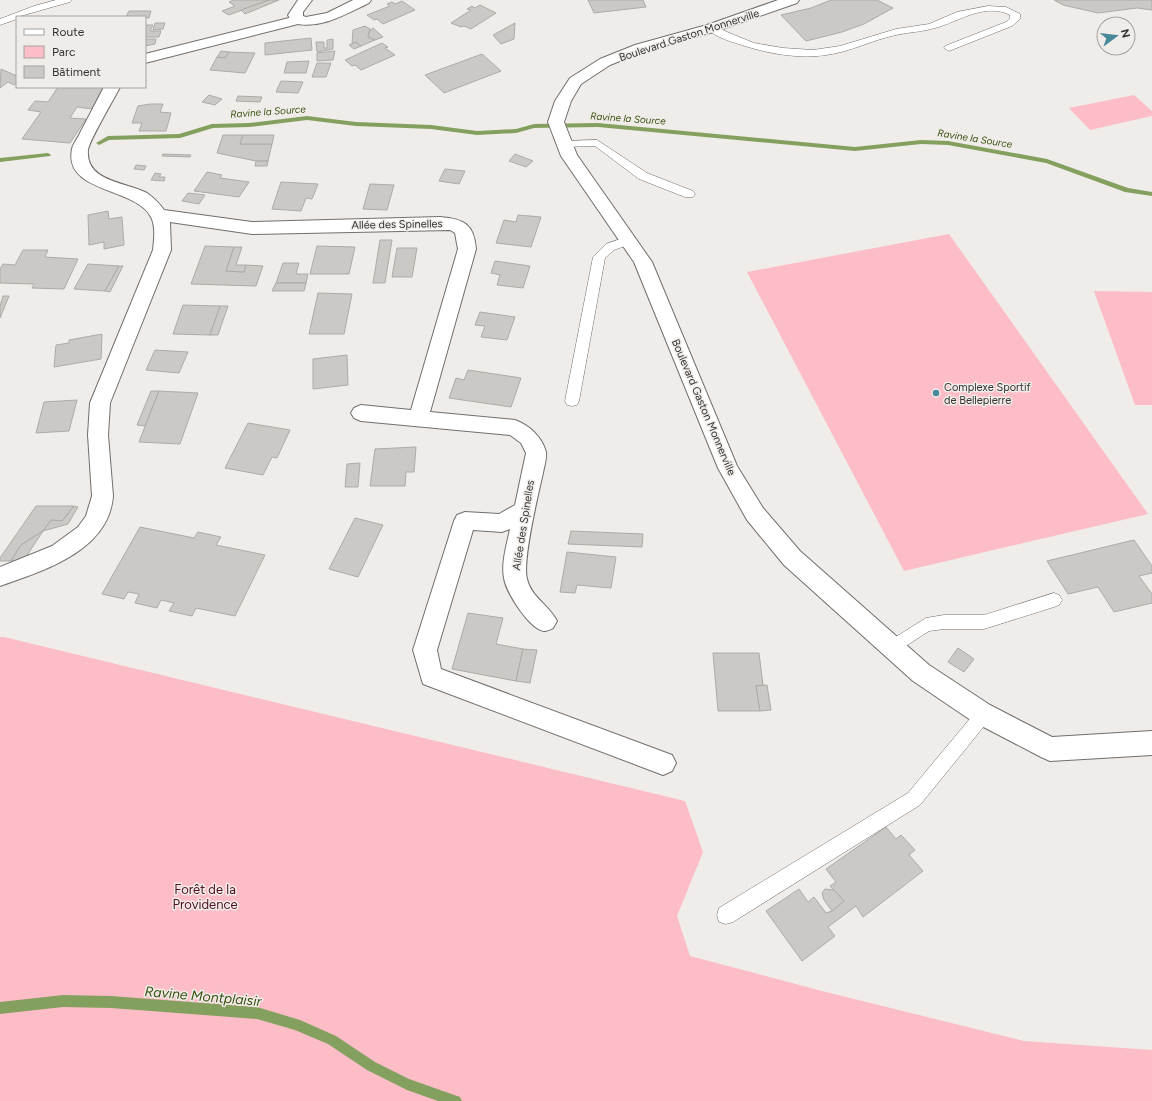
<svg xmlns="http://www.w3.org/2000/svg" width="1152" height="1101" viewBox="0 0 1152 1101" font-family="Figtree,sans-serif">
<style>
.green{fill:#fcbdc6}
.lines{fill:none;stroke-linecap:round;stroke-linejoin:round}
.stream{fill:#84a05f;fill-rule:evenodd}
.building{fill:#cac9c5;stroke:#acaba7}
.lane-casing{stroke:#716e6b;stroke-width:1}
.street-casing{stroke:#716e6b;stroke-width:2}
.secondary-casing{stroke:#716e6b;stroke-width:2}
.lane{fill:#fff;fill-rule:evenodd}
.street{fill:#fff;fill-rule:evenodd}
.secondary{fill:#fff;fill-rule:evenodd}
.poi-dot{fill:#47899a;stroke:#f0ece9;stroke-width:1.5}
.labels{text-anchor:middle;stroke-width:3;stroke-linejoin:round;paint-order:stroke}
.far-water-label{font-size:10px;font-style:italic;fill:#37500e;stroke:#f0ece9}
.street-label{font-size:11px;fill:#343331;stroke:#f0ece9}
.poi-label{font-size:11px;fill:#343331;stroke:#f0ece9;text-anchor:start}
.near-park-label{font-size:13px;fill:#501021;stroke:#f0ece9}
.near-water-label{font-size:14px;font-style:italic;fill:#37500e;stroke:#f0ece9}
</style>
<rect width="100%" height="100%" fill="#f0ece9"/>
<!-- green -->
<g class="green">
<polygon points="1134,95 1152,111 1152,116 1090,130 1069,108"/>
<polygon points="949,234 1148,514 904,571 747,272"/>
<polygon points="1094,291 1152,292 1152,405 1135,405"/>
<polygon points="0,637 4,637 685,801 703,852 677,916 690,956 822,991 1024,1041 1152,1050 1152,1101 0,1101"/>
</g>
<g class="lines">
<!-- stream -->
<g class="stream">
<polygon points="307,116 356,122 431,125 477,131 516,129 534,124 598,123 855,147 921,140 948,141 1047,159 1128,188 1152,192 1152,196 1125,192 1046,163 948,145 921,144 855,151 598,127 534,128 516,133 477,135 431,129 356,126 307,120 249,127 213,128 180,138 109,140 99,145 96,143 108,136 179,134 212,124 249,123"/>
<polygon points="48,153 51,155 50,156 0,162 0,158"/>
<polygon points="63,995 111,996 257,1007 300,1020 336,1036 375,1062 409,1079 460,1097 462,1101 438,1101 407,1090 367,1070 328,1044 295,1030 257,1019 111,1008 63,1007 0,1014 0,1002"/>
</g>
</g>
<!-- building -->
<g class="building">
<polygon points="234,0 269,0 229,15 222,11 235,6 229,2"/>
<polygon points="269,0 279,0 245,14 241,10"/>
<polygon points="588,0 643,0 646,7 594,13"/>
<polygon points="831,0 877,0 893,8 864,24 842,32 806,41 781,15 811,8"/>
<polygon points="1152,0 1152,10 1137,8 1098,13 1063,5 1054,0"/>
<polygon points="402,1 415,10 383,24 377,19 374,20 367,15 390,6 387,4 392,2 395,4"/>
<polygon points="480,5 496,13 471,29 464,26 461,27 451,23 471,10 467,9 472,6 475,8"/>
<polygon points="129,11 151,11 149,18 126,17"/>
<polygon points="155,23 165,23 163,29 153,30"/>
<polygon points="515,23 514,39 501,44 493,35"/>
<polygon points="145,25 153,25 150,31 161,31 159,37 145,37"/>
<polygon points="365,26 370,29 368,37 375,40 361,46 356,42 352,44 353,30"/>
<polygon points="373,28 383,37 375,40 368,37 370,30"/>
<polygon points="311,38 312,50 265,55 265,43"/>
<polygon points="145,39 156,39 155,44 145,46"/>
<polygon points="333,39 333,49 317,52 316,42 324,42 324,48 327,48 327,40"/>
<polygon points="356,42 361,46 354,49 349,45"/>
<polygon points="382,43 388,47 385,48 395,55 361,70 355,65 352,66 345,60"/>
<polygon points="221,51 229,52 225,58 217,57"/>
<polygon points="335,51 333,60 317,61 317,53"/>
<polygon points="229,52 255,53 245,73 210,70 217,57 225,58"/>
<polygon points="482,54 501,71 444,93 425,75"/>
<polygon points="309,61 306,73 284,73 287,62"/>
<polygon points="317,63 331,63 326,77 312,77"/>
<polygon points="1,69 17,76 17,83 14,85 8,82 0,88"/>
<polygon points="281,81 303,82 298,93 276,92"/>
<polygon points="58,87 104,87 93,109 77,107 70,118 86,119 70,143 22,139 41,112 28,110 35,101 48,102"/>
<polygon points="209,95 222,99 215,105 202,102"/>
<polygon points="238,96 262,97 260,102 236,101"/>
<polygon points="150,104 163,104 160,112 171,113 166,131 139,131 142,123 132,123 138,106"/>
<polygon points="223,135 243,135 240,144 272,144 268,161 256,161 217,153"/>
<polygon points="243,135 274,135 272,144 240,144"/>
<polygon points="163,154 191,155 190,157 162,156"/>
<polygon points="515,154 533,161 526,167 509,161"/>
<polygon points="256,161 268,161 267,166 255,166"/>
<polygon points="136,165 146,166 144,170 134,169"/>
<polygon points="445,169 465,171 459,184 439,181"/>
<polygon points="207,172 222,175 220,178 249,182 239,197 194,191"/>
<polygon points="155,173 161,174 159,177 165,177 164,181 151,180"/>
<polygon points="281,182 318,184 312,199 306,198 301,211 272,209"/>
<polygon points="370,184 394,185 387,210 363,209"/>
<polygon points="188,193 205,195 199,204 182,201"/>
<polygon points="108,211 109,219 122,217 124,245 104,249 104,242 89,245 88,215"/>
<polygon points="518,215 541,217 531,247 496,243 504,220 516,222"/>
<polygon points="380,240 392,240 385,283 373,283"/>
<polygon points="205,246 234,247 226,271 244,272 246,265 263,266 256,286 191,284"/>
<polygon points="317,246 355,247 349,274 310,274"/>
<polygon points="234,247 242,247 236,265 246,265 244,272 226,271"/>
<polygon points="397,248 417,248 412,277 392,277"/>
<polygon points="23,250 48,250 45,257 78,259 64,289 32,288 34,284 0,283 0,269 3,264 15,265"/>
<polygon points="495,261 530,266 523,288 497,285 500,275 491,273"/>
<polygon points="283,263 299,263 296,274 308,274 306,283 276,283"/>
<polygon points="88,264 119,266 105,291 74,289"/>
<polygon points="119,266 123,266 110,292 105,291"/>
<polygon points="276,283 306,283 304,291 272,291"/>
<polygon points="318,293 352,294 344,334 309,334"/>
<polygon points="3,296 9,296 0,318 0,306"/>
<polygon points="183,305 220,306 210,335 173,334"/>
<polygon points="220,306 228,306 218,335 210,335"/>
<polygon points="480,312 515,317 507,340 481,337 485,326 475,325"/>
<polygon points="102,334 101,359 54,367 56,345 69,343 69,340"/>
<polygon points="155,350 188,352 179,373 146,370"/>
<polygon points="347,355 348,385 313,389 313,359"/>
<polygon points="468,370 521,378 511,407 449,398 456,378 464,380"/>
<polygon points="151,391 159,391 145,426 137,425"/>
<polygon points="159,391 198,393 180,444 139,442"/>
<polygon points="77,400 69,431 36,433 44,402"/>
<polygon points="248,423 290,430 277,458 272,457 263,475 225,468"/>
<polygon points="416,447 414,472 406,472 405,486 370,486 375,449"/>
<polygon points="360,463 358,487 345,487 347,464"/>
<polygon points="36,506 74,506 62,521 51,520 43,531 21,545 11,561 0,561 0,558"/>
<polygon points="74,506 78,507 68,524 43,531 51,520 62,521"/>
<polygon points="355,518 383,525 358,577 329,569"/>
<polygon points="140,527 194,538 198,532 221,537 216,545 265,555 235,616 196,608 192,616 169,611 174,603 161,600 157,608 135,603 139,594 128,592 124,599 102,594"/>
<polygon points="43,531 24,560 11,561 21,545"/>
<polygon points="571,531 643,534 642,547 568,544"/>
<polygon points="1134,540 1152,566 1152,573 1139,576 1152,594 1152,603 1114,612 1098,587 1068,594 1047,561"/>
<polygon points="567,552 616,557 611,588 577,585 575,593 560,592"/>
<polygon points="468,613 503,618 496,644 523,649 516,681 452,669"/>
<polygon points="958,648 974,659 964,672 948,662"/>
<polygon points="523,649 537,650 530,683 516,681"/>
<polygon points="713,653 759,653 763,685 756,686 760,711 718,711"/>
<polygon points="767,685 771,710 760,711 756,686"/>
<polygon points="886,827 896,839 901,835 915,850 909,855 923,871 863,917 856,906 828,927 835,936 802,961 766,911 799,889 808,902 814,897 826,913 832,911 844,901 830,886 836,882 826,869"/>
<polygon points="825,889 834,890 844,901 832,911 824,900 822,893"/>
</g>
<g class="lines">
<!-- lane casing -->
<g class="lane-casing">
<g id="lane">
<polygon points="56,0 72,0 70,2 17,17 17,19 0,25 0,19 34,6"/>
<path d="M988,6L1006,7L1020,14V19L1012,26L949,51L944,48L945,46L1006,22L1010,18V15C985,2 958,22 935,28C922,32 909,32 896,35C872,40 850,52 826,55C800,59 770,54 745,46C733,42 715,38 707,28L712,25L715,26L727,32L754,43L783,48L813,50L840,46L896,29L929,24L957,12Z"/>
<polygon points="597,140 647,173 693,191 695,194 693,197 685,197 639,179 595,146 563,147 557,144 563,141"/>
<polygon points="629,236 635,240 633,243 614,250 605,258 579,401 577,405 572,406 567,405 565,401 593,257 606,244"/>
<polygon points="1054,593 1059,595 1062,600 1059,605 1054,607 984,629 944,629 929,631 892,655 886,653 884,648 886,643 926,618 944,615 984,615"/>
<polygon points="984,706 990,709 992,714 990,719 920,805 733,922 726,924 719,922 717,915 719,908 908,793 978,709"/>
</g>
</g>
<!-- street casing -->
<g class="street-casing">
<g id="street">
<polygon points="297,16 302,17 304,20 302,23 145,63 145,54"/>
<path d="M104,87H120C114,99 89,141 88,150C85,182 127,182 147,193C154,198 159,203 164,210L252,222L440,217C464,219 474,224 476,249L430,412L515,420C529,425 542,437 546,452C547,458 544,467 543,473C538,495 522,561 527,579C531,597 549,605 557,621L553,628C551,629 547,631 544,631C529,629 506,592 504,578C501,563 507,544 510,529L502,532L473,530L437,650L441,669L672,755L676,763L672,771L663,775L423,684L413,650L454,521L457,515L465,512L499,514L515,505L526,453L521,443L510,435L361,421L354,418L351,413L354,408L361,405L411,410L458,249L455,233L450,230L252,234L170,222L171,250L110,403L108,435L113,496C109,551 43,571 0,586V567L52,546L78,527L86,516L92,496L88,435L90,403L153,250C154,240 156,227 151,217C136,187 63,193 72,149C73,144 78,138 80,133C88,118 96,102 104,87Z"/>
</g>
</g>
<!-- secondary casing -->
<g class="secondary-casing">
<g id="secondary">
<path d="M298,0H312L303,12V16L306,17L327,13L353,0H371L369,3C344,15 320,30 292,23L288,15Z"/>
<polygon points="778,0 799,0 797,3 717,31 645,51 610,65 581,84 571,101 564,122 577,155 652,262 737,466 763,508 800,551 929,665 990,705 1052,737 1152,731 1152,755 1050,761 1041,757 972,721 913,681 784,565 747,520 718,468 634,262 561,156 548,122 555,101 570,78 600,59 635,45 707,25"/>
</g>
</g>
<!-- lane -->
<use href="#lane" class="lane"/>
<!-- street -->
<use href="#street" class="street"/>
<!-- secondary -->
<use href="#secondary" class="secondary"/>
</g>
<!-- markers -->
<circle class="poi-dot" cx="936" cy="393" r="4"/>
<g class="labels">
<!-- far-water labels -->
<g class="far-water-label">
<text transform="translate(268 111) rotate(-4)" y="4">Ravine la Source</text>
<text transform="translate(628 118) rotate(4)" y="4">Ravine la Source</text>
<text transform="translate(975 138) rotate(9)" y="4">Ravine la Source</text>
</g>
<!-- street labels -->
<g class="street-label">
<text transform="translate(689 35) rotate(-18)" y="4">Boulevard Gaston Monnerville</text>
<text transform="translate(397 224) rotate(-1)" y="4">Allée des Spinelles</text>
<text transform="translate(704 407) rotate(67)" y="4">Boulevard Gaston Monnerville</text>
<text transform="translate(523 525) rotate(-81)" y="4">Allée des Spinelles</text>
</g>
<!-- poi labels -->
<g class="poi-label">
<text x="944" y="391">Complexe Sportif<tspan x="944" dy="13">de Bellepierre</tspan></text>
</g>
<!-- near-park labels -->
<g class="near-park-label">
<text x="205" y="894">Forêt de la<tspan x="205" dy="15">Providence</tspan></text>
</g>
<!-- near-water labels -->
<g class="near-water-label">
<text transform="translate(203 996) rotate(5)" y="5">Ravine Montplaisir</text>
</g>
</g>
<!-- legend -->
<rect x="16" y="16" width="130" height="72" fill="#f0ece9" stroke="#a5a29f"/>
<rect x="24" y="29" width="20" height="6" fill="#ffffff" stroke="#a5a29f"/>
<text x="52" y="36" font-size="12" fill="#343331">Route</text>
<rect x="24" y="46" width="20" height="12" fill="#fcbdc6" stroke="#a5a29f"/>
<text x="52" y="56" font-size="12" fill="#343331">Parc</text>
<rect x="24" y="66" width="20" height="12" fill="#cac9c5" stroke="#a5a29f"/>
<text x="52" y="76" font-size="12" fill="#343331">Bâtiment</text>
<!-- north arrow -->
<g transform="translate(1116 36) rotate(75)"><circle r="19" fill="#f0ece9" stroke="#a5a29f"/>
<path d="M0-3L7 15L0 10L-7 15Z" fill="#47899a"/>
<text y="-6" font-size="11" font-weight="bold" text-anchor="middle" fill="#343331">N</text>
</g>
</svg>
